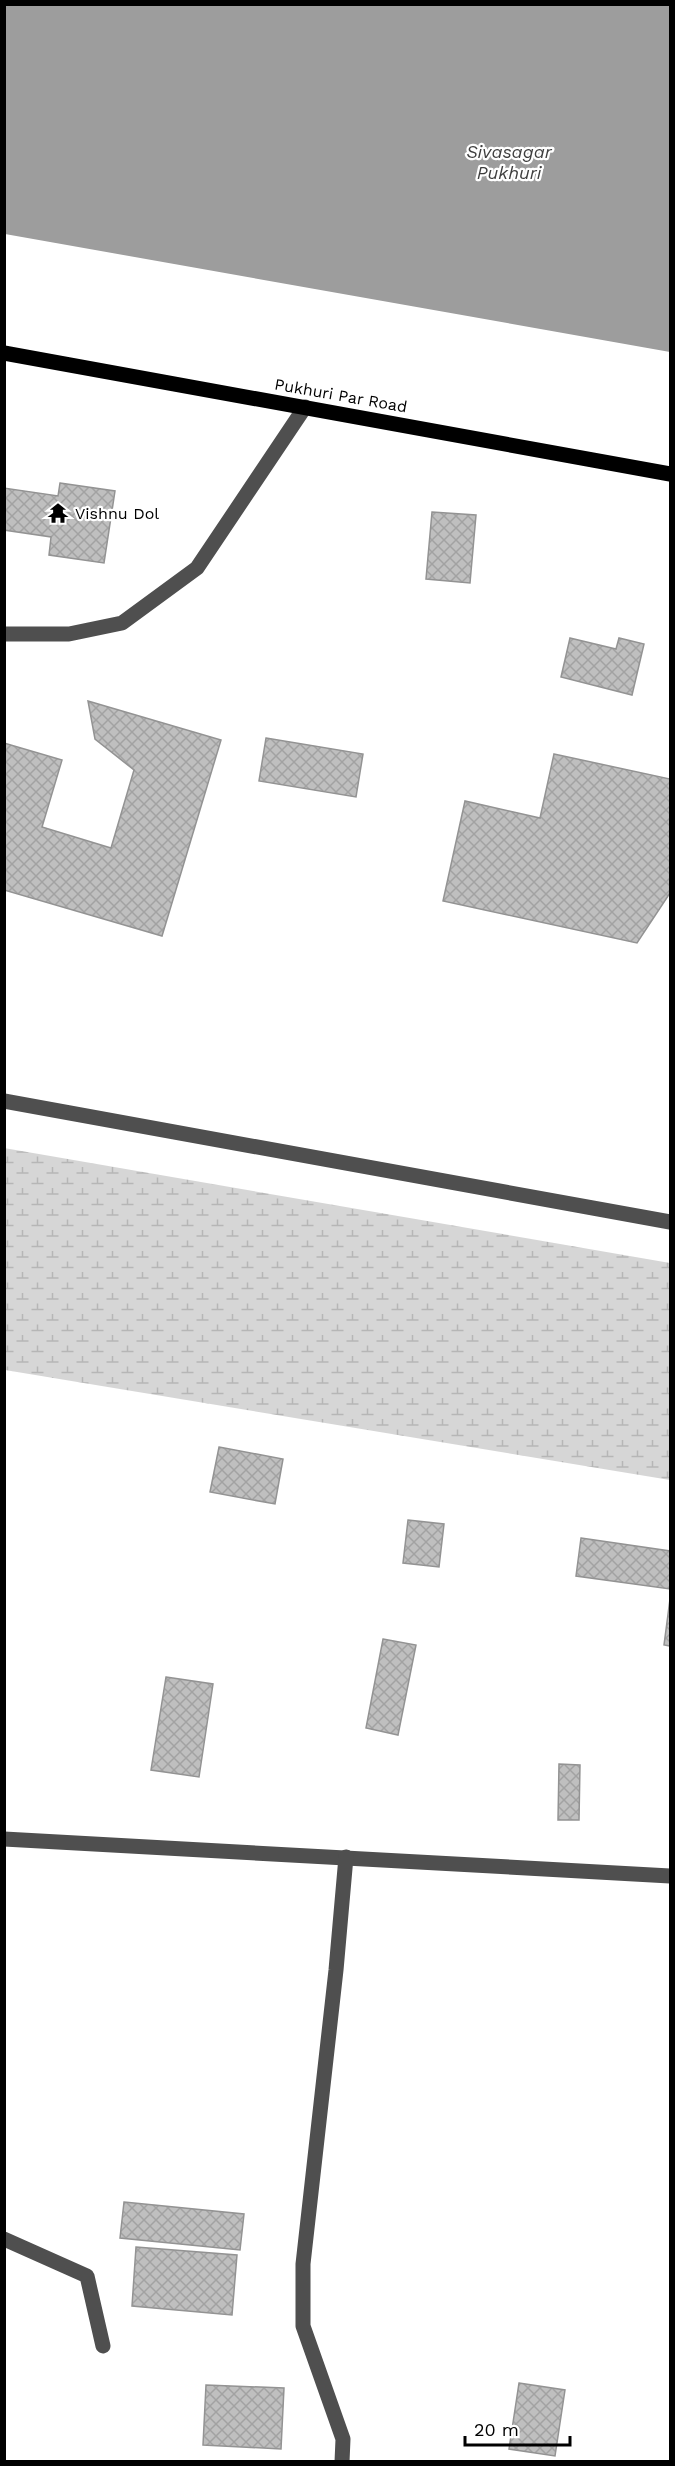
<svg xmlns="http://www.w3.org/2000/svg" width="675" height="2466" viewBox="0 0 675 2466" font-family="'Work Sans',sans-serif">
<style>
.wetland{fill:url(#wetland-marsh)}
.water{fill:#9d9d9d}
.building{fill:url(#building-cross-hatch);stroke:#939393;stroke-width:1.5}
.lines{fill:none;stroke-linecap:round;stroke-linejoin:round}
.minor{stroke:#4f4f4f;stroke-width:15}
.major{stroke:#000;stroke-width:15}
.labels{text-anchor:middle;stroke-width:4.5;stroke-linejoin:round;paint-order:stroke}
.street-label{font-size:16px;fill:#000;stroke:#fff}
.poi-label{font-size:16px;fill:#000;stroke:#fff;text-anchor:start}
.water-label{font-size:18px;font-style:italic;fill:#3e3e3e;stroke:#fff}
</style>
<defs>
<pattern id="wetland-marsh" width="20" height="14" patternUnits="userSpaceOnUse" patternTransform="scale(1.5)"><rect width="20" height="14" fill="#d6d6d6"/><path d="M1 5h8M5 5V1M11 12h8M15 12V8" fill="none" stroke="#b6b6b6"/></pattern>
<pattern id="building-cross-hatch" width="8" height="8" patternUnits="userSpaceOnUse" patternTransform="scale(1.5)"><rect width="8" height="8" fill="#bfbfbf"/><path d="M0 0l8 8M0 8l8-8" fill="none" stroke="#a2a2a2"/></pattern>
</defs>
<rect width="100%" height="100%" fill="#fff"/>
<!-- wetland -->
<polygon class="wetland" points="4,1148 670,1263 670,1480 5,1370"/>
<!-- water -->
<polygon class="water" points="4,5 670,5 670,352 5,234"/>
<!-- building -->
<g class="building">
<polygon points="60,483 115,491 104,563 49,555 51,537 4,530 4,488 58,496"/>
<polygon points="432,512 476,515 470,583 426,579"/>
<polygon points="570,638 616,649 619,638 644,644 632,695 561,677"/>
<polygon points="88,701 221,740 162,936 4,890 4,743 62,760 42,827 111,848 134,770 95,739"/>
<polygon points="266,738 363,754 356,797 259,781"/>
<polygon points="554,754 670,779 670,893 637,943 443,901 465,801 540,818"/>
<polygon points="219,1447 283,1459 275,1504 210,1492"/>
<polygon points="408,1520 444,1524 439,1567 403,1563"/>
<polygon points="581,1538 670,1551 670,1589 576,1576"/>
<polygon points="670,1599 670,1646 664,1645"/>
<polygon points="383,1639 416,1645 398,1735 366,1728"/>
<polygon points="166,1677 213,1684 199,1777 151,1770"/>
<polygon points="559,1764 580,1765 579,1820 558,1820"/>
<polygon points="124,2202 244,2214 240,2250 120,2238"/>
<polygon points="136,2247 237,2255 232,2315 132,2306"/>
<polygon points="519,2383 565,2390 555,2456 509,2449"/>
<polygon points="206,2385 284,2388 281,2449 203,2445"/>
</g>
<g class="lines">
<!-- minor -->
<g class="minor">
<polyline points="4,634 69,634 122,623 197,568 305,407"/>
<polyline points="4,1101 670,1222"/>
<polyline points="4,1839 670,1876"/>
<polyline points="4,2239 87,2276 103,2346"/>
<polyline points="342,2462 343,2439 303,2326 303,2264 336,1970 346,1857"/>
</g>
<!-- major -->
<polyline class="major" points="4,353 670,474"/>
</g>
<!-- icons -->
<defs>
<g id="temple-bare" transform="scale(1.62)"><path d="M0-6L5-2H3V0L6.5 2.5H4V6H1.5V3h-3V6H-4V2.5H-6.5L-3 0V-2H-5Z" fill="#000" stroke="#fff" stroke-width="2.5" paint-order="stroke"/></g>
</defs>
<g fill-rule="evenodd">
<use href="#temple-bare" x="58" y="513"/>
</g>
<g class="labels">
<!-- street labels -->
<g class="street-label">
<text transform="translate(341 395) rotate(10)" y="6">Pukhuri Par Road</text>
</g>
<!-- poi labels -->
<g class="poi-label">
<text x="75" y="519">Vishnu Dol</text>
</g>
<!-- water labels -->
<g class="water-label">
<text x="509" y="158">Sivasagar<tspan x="509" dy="21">Pukhuri</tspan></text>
</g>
</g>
<!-- border -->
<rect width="675" height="2466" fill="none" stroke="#000000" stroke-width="12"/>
<!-- scale -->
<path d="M465 2436v9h105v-9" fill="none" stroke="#000000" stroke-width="3"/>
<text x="474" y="2436" font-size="18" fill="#000000" stroke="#ffffff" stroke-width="4.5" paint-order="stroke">20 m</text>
</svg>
